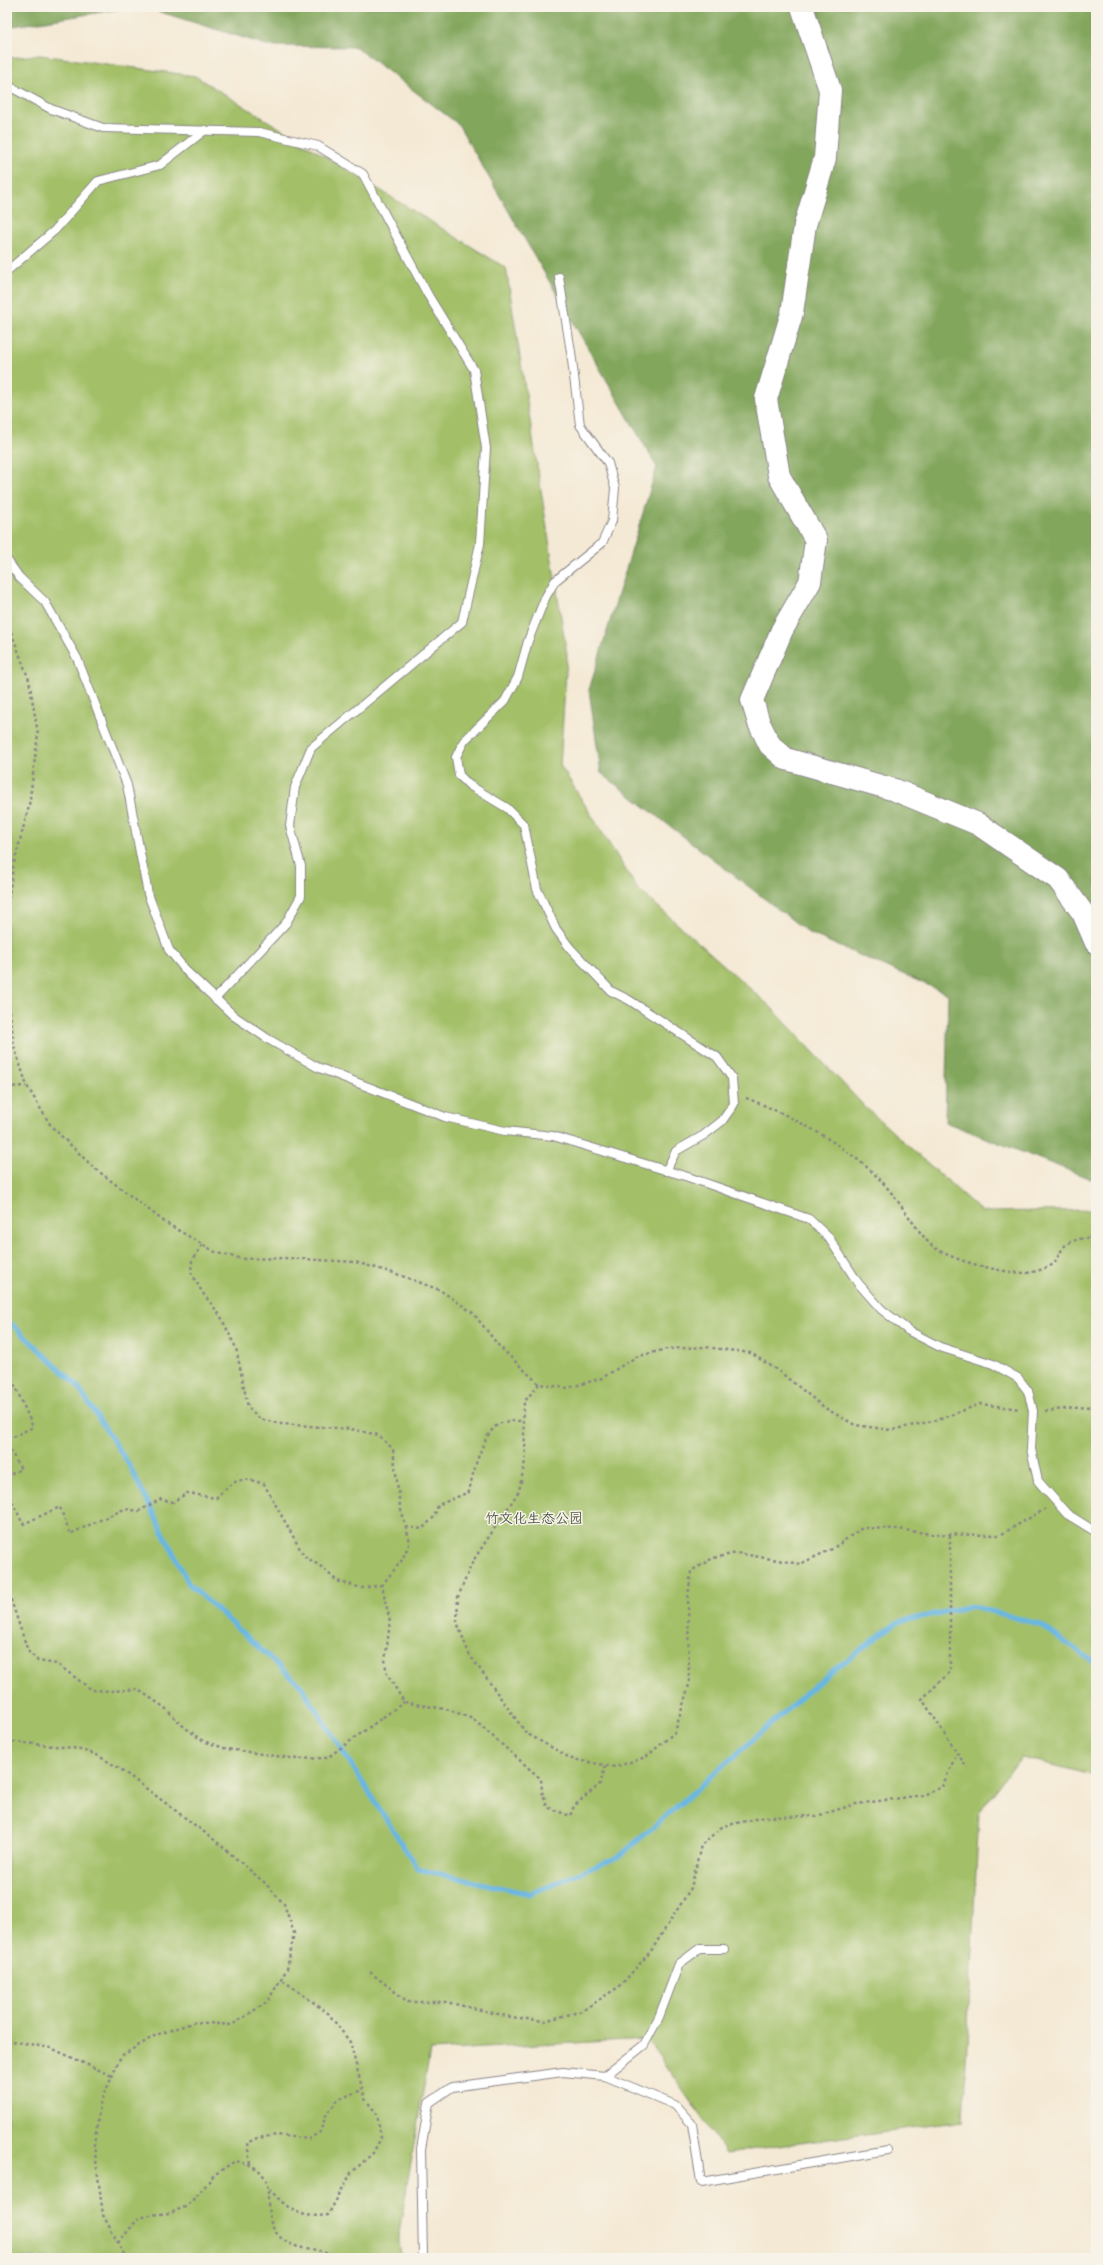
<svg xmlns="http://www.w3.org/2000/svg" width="1103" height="2265" viewBox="0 0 1103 2265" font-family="'Indie Flower','LXGW WenKai TC',sans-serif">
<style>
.green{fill:#a3c067;stroke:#627151}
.forest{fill:#82a65c;stroke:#52644c}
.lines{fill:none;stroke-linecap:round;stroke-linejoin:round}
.stream{stroke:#68b6e2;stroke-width:5}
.lane-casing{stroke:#8b8688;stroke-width:10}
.secondary-casing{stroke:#8b8688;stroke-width:24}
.path{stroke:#8b8688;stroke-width:2.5;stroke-dasharray:3 3;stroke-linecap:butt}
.lane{stroke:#fff;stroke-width:8}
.secondary{stroke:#fff;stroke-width:22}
.labels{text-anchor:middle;stroke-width:3;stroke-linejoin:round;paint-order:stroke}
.park-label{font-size:14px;fill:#4f594a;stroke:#f7f3e8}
</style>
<rect width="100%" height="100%" fill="#f7f3e8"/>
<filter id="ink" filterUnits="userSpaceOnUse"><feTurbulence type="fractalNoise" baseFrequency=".025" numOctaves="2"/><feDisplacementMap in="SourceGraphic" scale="8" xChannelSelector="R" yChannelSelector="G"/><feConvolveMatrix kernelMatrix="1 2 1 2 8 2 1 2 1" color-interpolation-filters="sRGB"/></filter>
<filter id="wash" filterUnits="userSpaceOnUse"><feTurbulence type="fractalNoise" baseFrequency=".012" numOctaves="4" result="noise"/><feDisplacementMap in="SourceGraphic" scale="16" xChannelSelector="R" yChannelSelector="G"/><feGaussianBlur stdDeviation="0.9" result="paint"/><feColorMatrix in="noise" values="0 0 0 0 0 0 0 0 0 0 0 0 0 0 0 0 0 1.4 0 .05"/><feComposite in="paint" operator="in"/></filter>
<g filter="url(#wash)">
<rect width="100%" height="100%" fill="#f4e9d4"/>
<!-- green -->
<polygon class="green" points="40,55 195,76 506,268 567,655 560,765 637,888 772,1008 865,1107 982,1212 1096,1210 1096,1776 1021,1757 979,1813 963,2121 726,2153 647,2039 430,2051 399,2232 402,2258 7,2258 7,58"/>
<!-- forest -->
<g class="forest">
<polygon points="7,7 134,7 7,27"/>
<polygon points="144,7 1096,7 1096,1181 945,1122 948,994 809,933 601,773 589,690 657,467 458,124 356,47 270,46"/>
</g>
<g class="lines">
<!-- stream -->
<polyline class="stream" points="7,1320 76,1384 129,1465 189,1584 301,1686 418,1869 530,1894 620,1856 828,1674 898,1622 972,1606 1041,1625 1096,1664"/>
</g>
</g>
<g filter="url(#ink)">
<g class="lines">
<!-- lane casing -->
<g class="lane-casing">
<g id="lane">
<polyline points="7,85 51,109 103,128 259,132 318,146 363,174 428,295 474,370 486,448 480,544 462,622 311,748 295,787 290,826 301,866 301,896 286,923 215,999"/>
<polyline points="7,271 55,230 98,181 160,165 205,130"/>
<polyline points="559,277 571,352 580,425 608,463 615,488 612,521 602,543 555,581 545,598 528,641 518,677 505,701 464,741 456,757 459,775 469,785 507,808 524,825 537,889 556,929 570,948 611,991 629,1000 717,1057 732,1078 734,1104 722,1121 704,1135 676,1151 666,1171"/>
<polyline points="7,560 19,577 45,602 77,658 127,785 148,894 169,950 188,973 234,1016 268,1039 317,1067 445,1117 505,1131 553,1136 688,1177 809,1219 829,1238 858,1283 881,1309 909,1331 940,1347 993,1364 1018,1378 1028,1391 1033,1411 1031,1449 1038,1481 1067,1514 1096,1532"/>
<polyline points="605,2076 644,2045 659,2017 679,1964 699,1949 724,1949"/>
<polyline points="423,2258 421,2149 429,2103 452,2087 563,2072 605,2076 675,2105 692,2124 701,2182 887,2150"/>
</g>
</g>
<!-- secondary casing -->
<g class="secondary-casing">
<polyline id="secondary" points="802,7 830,90 825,158 805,225 792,313 766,399 779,476 816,540 810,582 782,630 752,700 759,723 770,745 786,759 895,790 978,824 1058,879 1083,913 1096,943"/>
</g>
<!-- path -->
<g class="path">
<polyline points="7,621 29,680 38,734 29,806 13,867 8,903 7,956"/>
<polyline points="7,987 14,1046 27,1086 51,1126 93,1167 166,1223 217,1253 243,1259 284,1258 355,1262 394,1273 440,1290 473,1313 499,1346 539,1384 568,1388 602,1378 636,1357 666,1349 705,1347 751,1353 780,1372 825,1408 855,1425 891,1430 938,1420 980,1404 1020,1409"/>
<polyline points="7,1087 26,1086"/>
<path d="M746,1098C790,1115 833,1138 869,1169C895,1192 907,1217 928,1242C942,1259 1002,1273 1025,1273C1031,1273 1049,1268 1053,1264C1058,1259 1061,1248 1067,1244C1075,1239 1087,1237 1096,1238"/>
<polyline points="202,1245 192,1261 191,1272 202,1292 220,1315 236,1348 248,1407 260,1419 281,1424 351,1429 378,1435 393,1449 400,1506 410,1542 402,1560 382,1585 390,1622 385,1662 387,1674 404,1702 450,1710 473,1719 541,1779 542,1792 547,1807 570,1816 574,1806 600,1784 606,1765"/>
<polyline points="7,1375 12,1379 33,1427 7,1440"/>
<polyline points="539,1384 524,1402 523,1421 526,1456 519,1491 473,1561 458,1597 457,1622 469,1654 526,1733 572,1759 615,1767 646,1757 675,1732 689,1685 688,1598 691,1571 713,1558 737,1553 800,1564 832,1549 862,1528 898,1529 931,1534 1000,1535 1045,1509"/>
<polyline points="1045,1411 1096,1406"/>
<polyline points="7,1445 21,1469 7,1476"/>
<path d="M7,1491L23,1524L60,1507L70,1534L124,1509L139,1511L161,1499L173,1502L187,1493L216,1498C233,1481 239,1475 264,1484L304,1556L320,1566L337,1581L362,1588L382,1585"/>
<path d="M406,1527L422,1529L434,1517L438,1505L469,1492C472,1475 482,1437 496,1426C504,1420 513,1421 523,1421"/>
<polyline points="950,1535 950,1672 922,1699 967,1768"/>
<polyline points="7,1588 28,1651 38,1661 57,1664 92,1690 112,1691 137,1689 164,1707 182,1725 203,1741 227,1749 297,1759 327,1758 404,1702"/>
<polyline points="7,1741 73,1748 95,1754 119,1768 212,1838 265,1883 284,1904 294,1933 287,1969 267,2002 232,2025 195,2022 156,2035 121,2056 100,2104 94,2145 103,2215 126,2258"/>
<polyline points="370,1972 408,2002 446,2002 511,2017 544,2021 582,2011 620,1986 651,1951 691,1888 701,1845 723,1826 765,1817 817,1816 856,1804 924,1795 942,1787 957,1753"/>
<polyline points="7,2040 51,2048 112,2076"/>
<polyline points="250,2164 247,2143 257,2138 277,2135 309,2139 320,2132 327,2113 339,2099 362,2090"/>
<path d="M269,2189C288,2209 299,2219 328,2215L351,2173L373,2153L381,2138L377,2114L365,2099L350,2042L328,2013L281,1979"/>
<path d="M118,2243L138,2219L150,2215L170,2213L185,2207L198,2195L214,2175L235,2161C290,2171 253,2208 279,2236C294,2252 321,2248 339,2258"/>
</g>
<!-- lane -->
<use href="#lane" class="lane"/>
<!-- secondary -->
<use href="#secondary" class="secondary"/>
</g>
</g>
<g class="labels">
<!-- park labels -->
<g class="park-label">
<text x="534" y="1523">竹文化生态公园</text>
</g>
</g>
<!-- margin -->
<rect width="1103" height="2265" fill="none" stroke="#f7f3e8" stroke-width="24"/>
</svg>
